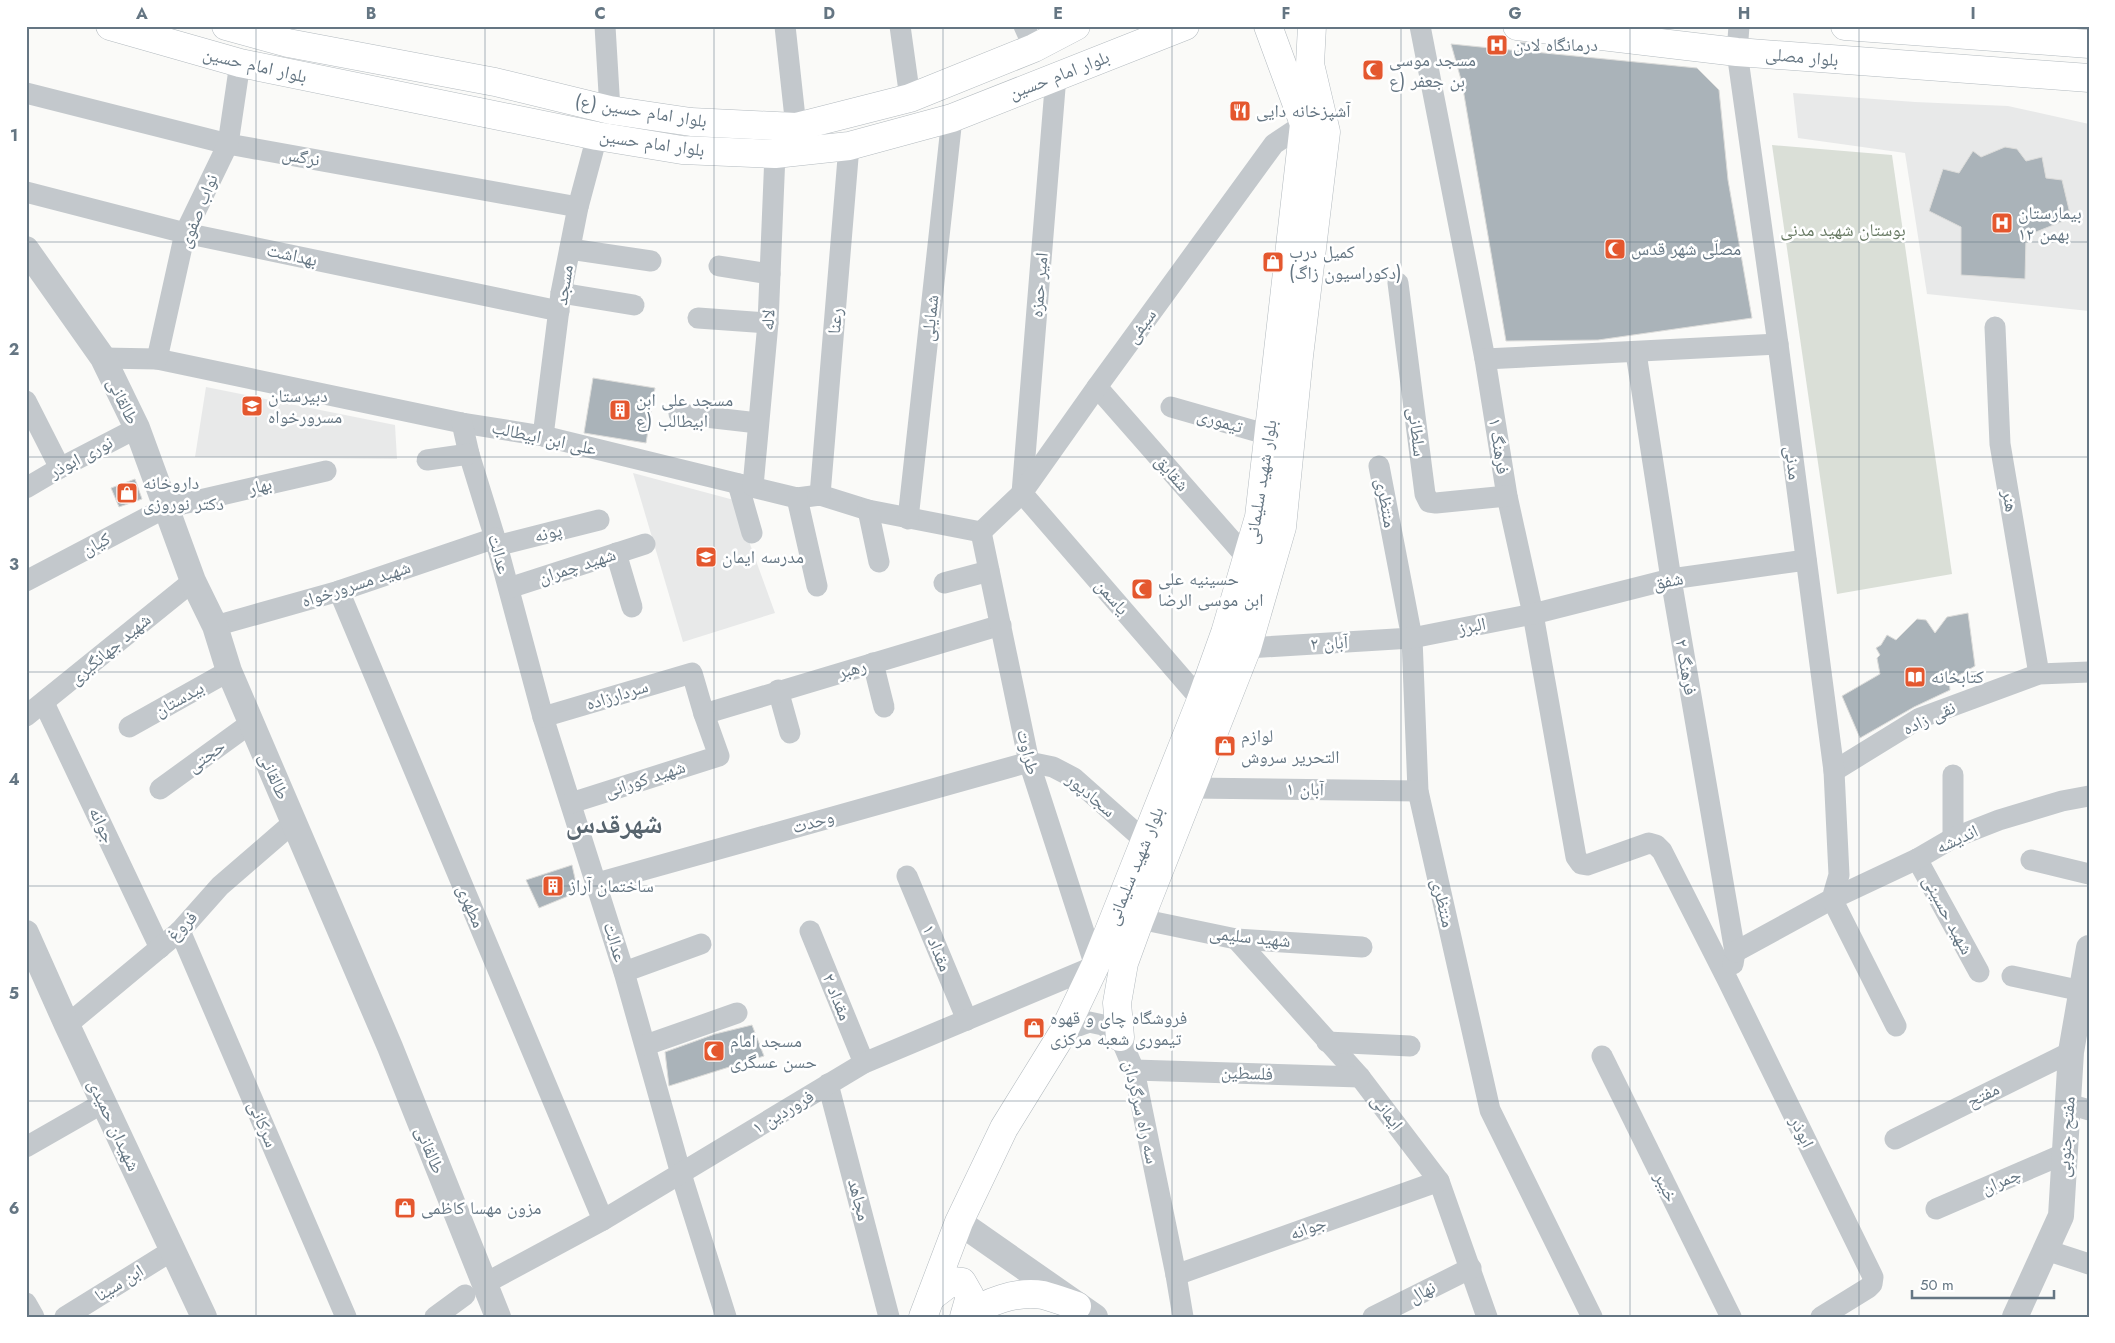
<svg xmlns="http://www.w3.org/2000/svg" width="2115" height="1343" viewBox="0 0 2115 1343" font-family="Jost,'Noto Naskh Arabic',sans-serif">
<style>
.built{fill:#e8e9e9}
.green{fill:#dadfd7}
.building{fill:#aab3b9;stroke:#dcdcda}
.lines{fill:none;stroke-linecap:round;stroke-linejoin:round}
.secondary-casing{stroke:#b3babf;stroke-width:29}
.minor{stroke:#c3c8cc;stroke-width:21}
.tertiary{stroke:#c3c8cc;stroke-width:26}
.secondary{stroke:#fff;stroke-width:28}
.grid{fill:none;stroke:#657683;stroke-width:1;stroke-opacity:0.55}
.labels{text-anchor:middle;stroke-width:5;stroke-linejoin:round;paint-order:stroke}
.poi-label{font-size:18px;fill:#657683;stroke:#fff;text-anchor:start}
.street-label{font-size:18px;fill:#657683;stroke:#fff}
.park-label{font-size:18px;fill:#687a64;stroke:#fff}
.town-label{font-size:28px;font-weight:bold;fill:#57646e;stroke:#fff}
.neatline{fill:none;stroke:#657683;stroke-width:2}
.grid-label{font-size:16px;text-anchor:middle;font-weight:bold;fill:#657683}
</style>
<rect width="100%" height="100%" fill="#fafaf8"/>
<!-- built -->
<g class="built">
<polygon points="1793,93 1915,102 2008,106 2089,124 2089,311 1927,294 1905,153 1798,138"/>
<polygon points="206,387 395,425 397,459 195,457"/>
<polygon points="633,473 734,500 775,613 683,642"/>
</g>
<!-- green -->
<polygon class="green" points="1772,145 1892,155 1952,574 1837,594"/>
<!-- building -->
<g class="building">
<polygon points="1520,42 1535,44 1534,52 1697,68 1719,90 1728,180 1752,318 1598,340 1506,341 1462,83 1451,44 1520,51"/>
<polygon points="2005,147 2017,149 2026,161 2042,157 2046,178 2062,180 2071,218 2026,236 2025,279 1961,275 1961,227 1929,211 1943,169 1959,173 1973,151 1981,157"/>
<polygon points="593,378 655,388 646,443 584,433"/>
<polygon points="135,479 142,499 119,507 111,488"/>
<polygon points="1968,613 1975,666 1949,681 1950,690 1914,707 1860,738 1842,696 1880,674 1877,658 1880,655 1876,648 1881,645 1887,635 1896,640 1917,619 1926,620 1935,633 1947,617"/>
<polygon points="572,865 578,892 539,908 526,880"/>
<polygon points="752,1025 764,1056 669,1086 665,1052 715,1034"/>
</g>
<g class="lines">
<!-- secondary casing -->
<g class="secondary-casing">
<g id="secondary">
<polyline points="110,26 240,63 597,136 682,150 775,154 849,146 952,118 1185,26"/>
<polyline points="226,26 288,43 495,82 610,110 691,122 796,127 910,98 1034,48 1076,26"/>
<polyline points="1517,26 1737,52 2089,78"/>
<polyline points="1845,26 2089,44"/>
<polyline points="1120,1037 1117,1003 1124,963 1140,919 1247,648 1282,527 1299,356 1326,132 1310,64 1312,26"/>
<polyline points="931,1297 952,1281 962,1282 970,1296 964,1317"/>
<path d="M965,1316C986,1303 1016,1290 1043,1295C1054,1298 1065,1302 1077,1306"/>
<polyline points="923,1317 959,1222 1004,1128 1064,1031 1095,966 1201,700 1225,633 1259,517 1304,124 1268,26"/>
</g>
</g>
<!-- minor -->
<g class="minor">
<polyline points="605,26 610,110"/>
<polyline points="785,26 796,127"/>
<polyline points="900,26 910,98"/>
<polyline points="1024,26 1034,48"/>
<polyline points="1420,26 1485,359 1507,496 1533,614 1576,857 1581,864 1587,865 1649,843 1656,845 1662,851 1728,981 1873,1277 1872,1284 1868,1288 1821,1317"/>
<polyline points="1056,76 1022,493 1201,700"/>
<polyline points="26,93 228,144 578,207"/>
<polyline points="26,192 185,233 559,311"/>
<polyline points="570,249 651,261"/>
<polyline points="719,266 770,274"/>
<polyline points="1398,283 1425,494 1429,502 1436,503 1507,496"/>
<polyline points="561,293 634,305"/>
<polyline points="698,318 768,323"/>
<polyline points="1995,327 2000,444 2039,674"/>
<polyline points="1636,353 1671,579 1735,952 1733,964"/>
<polyline points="103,358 157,359 462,423 543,436 797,498 820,495 868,510 981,532"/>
<polyline points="157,359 185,233 228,144 240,63"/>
<polyline points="1485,359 1778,344"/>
<polyline points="1097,387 1248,559"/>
<polyline points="26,401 60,468"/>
<polyline points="1171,407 1269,435"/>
<polyline points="679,414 758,423"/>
<polyline points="462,423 469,454 495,538 543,717 624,972 681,1174 726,1317"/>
<polyline points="543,436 561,293 578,207 597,136"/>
<polyline points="427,460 469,454"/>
<polyline points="1379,466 1412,638 1418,791 1490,1110 1592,1317"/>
<polyline points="738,484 752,533"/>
<polyline points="753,486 768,323 775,154"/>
<polyline points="26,488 60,468 137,428"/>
<polyline points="820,495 849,146"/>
<polyline points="797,498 817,586"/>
<polyline points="868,510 879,562"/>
<polyline points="908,519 952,118"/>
<polyline points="981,532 1022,493 1097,387 1274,144 1304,124"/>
<polyline points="496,546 599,520"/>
<polyline points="616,553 632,607"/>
<polyline points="26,581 165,508 326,471"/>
<polyline points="944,583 989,571"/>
<polyline points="509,588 645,544"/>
<polyline points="339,591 603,1220"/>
<polyline points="215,626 339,591 495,538"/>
<polyline points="1247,648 1412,638 1533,614 1671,579 1806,560"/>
<polyline points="873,663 884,707"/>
<polyline points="778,690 790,733"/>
<polyline points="44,703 160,948"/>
<polyline points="704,714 1001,625"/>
<polyline points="26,716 193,581"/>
<polyline points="543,717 692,673 704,714 719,756 571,803"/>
<polyline points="129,727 229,671"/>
<polyline points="1834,771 1920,718 2039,674 2089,672"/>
<polyline points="1192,788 1418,791"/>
<polyline points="160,789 251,723"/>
<polyline points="1953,838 1953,775"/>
<polyline points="1917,859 1979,972"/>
<polyline points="2031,860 2089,874"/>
<polyline points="907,876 967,1020"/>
<polyline points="597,883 1029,762 1053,767 1074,778 1145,841"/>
<polyline points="1140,919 1236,939 1362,947"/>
<polyline points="180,931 346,1317"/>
<polyline points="810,931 864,1063"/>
<polyline points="1236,939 1360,1077 1439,1181 1487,1317"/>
<polyline points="1735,952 1832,899 1839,875 1834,771 1778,344 1737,52 1739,26"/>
<polyline points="624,972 701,944"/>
<polyline points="2012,976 2082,991"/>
<polyline points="67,1025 180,931 220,886 294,822"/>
<polyline points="1896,1026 1832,899 1917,859 1953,838 1999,820 2062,801 2089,796"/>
<polyline points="1064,1031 1089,1022 1103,1025 1120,1037 1134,1070 1176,1275 1183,1317"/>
<polyline points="1327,1042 1410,1046"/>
<polyline points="646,1045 737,1013"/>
<polyline points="1602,1056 1731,1317"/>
<polyline points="1134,1070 1360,1077"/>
<polyline points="828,1084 889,1317"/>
<polyline points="2069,1104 2089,1110"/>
<polyline points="1895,1139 2071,1052"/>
<polyline points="26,1147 103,1103"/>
<polyline points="1936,1209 2066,1153"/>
<polyline points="2046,1250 2089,1264"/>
<polyline points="1176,1275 1439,1181"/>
<polyline points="484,1284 603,1220 864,1063 1095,966 1029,762 981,532"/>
<polyline points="26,1303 34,1317"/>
<polyline points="65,1317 173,1250"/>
<polyline points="435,1317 465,1295"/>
<polyline points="1373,1317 1471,1268"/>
</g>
<!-- tertiary -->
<g class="tertiary">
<polyline points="26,249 103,358 137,428 193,581 215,626 229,671 390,1047 498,1317"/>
<polyline points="26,933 67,1025 204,1317"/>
<polyline points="959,1222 1095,1317"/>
<polyline points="2015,1317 2061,1216 2071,1052 2089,948"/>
</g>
<!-- secondary -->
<use href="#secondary" class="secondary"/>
</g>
<!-- grid -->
<path class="grid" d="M256,26V1317M485,26V1317M714,26V1317M943,26V1317M1172,26V1317M1401,26V1317M1630,26V1317M1859,26V1317M26,242H2089M26,457H2089M26,672H2089M26,886H2089M26,1101H2089"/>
<!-- icons -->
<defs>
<g id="hospital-square" transform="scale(1.125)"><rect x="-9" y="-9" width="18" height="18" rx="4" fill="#e4572e" stroke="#fff"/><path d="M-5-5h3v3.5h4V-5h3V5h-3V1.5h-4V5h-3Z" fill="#fff"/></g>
<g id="mosque-square" transform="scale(1.125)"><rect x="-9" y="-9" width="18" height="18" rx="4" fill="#e4572e" stroke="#fff"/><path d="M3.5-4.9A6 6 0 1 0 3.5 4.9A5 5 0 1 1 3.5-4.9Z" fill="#fff"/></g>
<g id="restaurant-square" transform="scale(1.125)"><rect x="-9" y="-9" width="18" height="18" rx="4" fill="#e4572e" stroke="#fff"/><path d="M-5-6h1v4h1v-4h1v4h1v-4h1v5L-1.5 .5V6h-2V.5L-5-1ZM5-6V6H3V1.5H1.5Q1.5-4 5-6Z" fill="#fff"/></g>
<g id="shop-square" transform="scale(1.125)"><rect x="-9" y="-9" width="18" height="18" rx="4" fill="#e4572e" stroke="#fff"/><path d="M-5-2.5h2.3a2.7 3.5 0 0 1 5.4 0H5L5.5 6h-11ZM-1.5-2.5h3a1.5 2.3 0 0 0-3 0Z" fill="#fff"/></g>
<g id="school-square" transform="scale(1.125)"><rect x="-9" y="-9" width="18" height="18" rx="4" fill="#e4572e" stroke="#fff"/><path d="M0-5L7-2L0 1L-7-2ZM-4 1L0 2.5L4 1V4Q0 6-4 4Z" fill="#fff"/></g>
<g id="building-square" transform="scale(1.125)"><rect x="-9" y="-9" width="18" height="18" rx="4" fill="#e4572e" stroke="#fff"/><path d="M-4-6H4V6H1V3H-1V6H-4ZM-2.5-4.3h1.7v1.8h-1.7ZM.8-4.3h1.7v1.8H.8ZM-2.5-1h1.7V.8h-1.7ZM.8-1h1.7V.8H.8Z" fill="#fff"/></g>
<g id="library-square" transform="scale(1.125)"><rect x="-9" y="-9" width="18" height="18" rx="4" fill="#e4572e" stroke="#fff"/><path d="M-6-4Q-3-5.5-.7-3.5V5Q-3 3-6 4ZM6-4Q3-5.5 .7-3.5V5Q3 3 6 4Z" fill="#fff"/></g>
</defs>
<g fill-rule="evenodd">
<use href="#hospital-square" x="1497" y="45"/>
<use href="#mosque-square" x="1373" y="70"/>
<use href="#restaurant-square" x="1240" y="111"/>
<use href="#hospital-square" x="2002" y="223"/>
<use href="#mosque-square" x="1615" y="249"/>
<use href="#shop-square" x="1273" y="262"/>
<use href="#school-square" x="252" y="406"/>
<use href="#building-square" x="620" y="410"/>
<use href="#shop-square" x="127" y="493"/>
<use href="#school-square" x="706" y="557"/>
<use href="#mosque-square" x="1142" y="589"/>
<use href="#library-square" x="1915" y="677"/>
<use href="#shop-square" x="1225" y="746"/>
<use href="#building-square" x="553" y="886"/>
<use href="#shop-square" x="1034" y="1028"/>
<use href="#mosque-square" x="714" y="1051"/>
<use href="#shop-square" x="405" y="1208"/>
</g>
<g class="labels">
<!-- poi labels -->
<g class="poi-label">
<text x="1513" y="51">درمانگاه لادن</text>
<text x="1389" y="66">مسجد موسی<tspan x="1389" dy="21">بن جعفر (ع</tspan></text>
<text x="1256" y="117">آشپزخانه دایی</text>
<text x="2018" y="219">بیمارستان<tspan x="2018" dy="21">۱۲ بهمن</tspan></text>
<text x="1631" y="255">مصلّی شهر قدس</text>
<text x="1289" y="258">کمیل درب<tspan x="1289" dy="21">(دکوراسیون زاگ)</tspan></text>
<text x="268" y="402">دبیرستان<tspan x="268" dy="21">مسرورخواه</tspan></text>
<text x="636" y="406">مسجد علی ابن<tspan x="636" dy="21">ابیطالب (ع</tspan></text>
<text x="143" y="489">داروخانه<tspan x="143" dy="21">دکتر نوروزی</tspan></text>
<text x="722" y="563">مدرسه ایمان</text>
<text x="1158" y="585">حسینیه علی<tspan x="1158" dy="21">ابن موسی الرضا</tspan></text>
<text x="1931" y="683">کتابخانه</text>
<text x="1241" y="742">لوازم<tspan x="1241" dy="21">التحریر سروش</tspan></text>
<text x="569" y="892">ساختمان آراز</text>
<text x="1050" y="1024">فروشگاه چای و قهوه<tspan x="1050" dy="21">تیموری شعبه مرکزی</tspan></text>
<text x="730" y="1047">مسجد امام<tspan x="730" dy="21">حسن عسگری</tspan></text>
<text x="421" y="1214">مزون مهسا کاظمی</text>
</g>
<!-- street labels -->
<g class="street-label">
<text transform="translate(1802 57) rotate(5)" y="6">بلوار مصلی</text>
<text transform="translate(255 65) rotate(13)" y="6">بلوار امام حسین</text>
<text transform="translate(1059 75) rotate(-21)" y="6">بلوار امام حسین</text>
<text transform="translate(641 111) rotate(9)" y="6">بلوار امام حسین (ع)</text>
<text transform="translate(652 143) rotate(8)" y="6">بلوار امام حسین</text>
<text transform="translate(301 157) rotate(10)" y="6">نرگس</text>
<text transform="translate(198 211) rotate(-68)" y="6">نواب صفوی</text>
<text transform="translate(292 255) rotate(12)" y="6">بهداشت</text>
<text transform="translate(564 285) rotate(-81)" y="6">مسجد</text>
<text transform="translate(1039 285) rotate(-85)" y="6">امیر حمزه</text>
<text transform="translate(930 318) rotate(-84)" y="6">شمایلی</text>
<text transform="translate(768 320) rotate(-86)" y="6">لاله</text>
<text transform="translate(835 321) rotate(-85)" y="6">رعنا</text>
<text transform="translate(1141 326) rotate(-54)" y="6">سیفی</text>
<text transform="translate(123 401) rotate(64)" y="6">طالقانی</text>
<text transform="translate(1220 421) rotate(16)" y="6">تیموری</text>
<text transform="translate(1417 432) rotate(83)" y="6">سلطانی</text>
<text transform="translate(544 438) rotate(12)" y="6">علی ابن ابیطالب</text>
<text transform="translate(1499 446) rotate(81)" y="6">فرهنگ ۱</text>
<text transform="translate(81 457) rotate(-28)" y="6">نوری ابوذر</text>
<text transform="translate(1793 463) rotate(83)" y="6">مدنی</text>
<text transform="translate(1172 473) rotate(49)" y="6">شقایق</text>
<text transform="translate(1261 482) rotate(-81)" y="6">بلوار شهید سلیمانی</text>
<text transform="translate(260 486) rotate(-13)" y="6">بهار</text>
<text transform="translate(2010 501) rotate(80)" y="6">هنر</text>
<text transform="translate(1386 503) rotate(80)" y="6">منتظری</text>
<text transform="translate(548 533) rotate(-14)" y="6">پونه</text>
<text transform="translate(96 544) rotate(-28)" y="6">کیان</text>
<text transform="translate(499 554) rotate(74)" y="6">عدالت</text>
<text transform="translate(577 566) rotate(-18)" y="6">شهید چمران</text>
<text transform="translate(1668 581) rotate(-12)" y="6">شفق</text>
<text transform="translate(356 584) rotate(-18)" y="6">شهید مسرورخواه</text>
<text transform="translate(1112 597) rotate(49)" y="6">یاسمن</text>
<text transform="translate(1472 626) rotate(-11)" y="6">البرز</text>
<text transform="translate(1329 643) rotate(-3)" y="6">آبان ۲</text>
<text transform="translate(110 649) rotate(-40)" y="6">شهید جهانگیری</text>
<text transform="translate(1686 667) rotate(80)" y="6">فرهنگ ۲</text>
<text transform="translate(852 669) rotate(-16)" y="6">رهبر</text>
<text transform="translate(617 695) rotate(-17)" y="6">سردارزاده</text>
<text transform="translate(179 699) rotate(-29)" y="6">بیدستان</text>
<text transform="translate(1929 718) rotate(-25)" y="6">نقی زاده</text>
<text transform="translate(1028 752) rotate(76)" y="6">طراوت</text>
<text transform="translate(206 756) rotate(-36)" y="6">حجتی</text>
<text transform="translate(274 776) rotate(66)" y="6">طالقانی</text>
<text transform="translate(645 779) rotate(-18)" y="6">شهید کورانی</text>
<text transform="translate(1305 789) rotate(1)" y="6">آبان ۱</text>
<text transform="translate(1091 795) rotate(40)" y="6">سجادپور</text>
<text transform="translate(813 822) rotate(-16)" y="6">وحدت</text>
<text transform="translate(102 825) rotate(65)" y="6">جوانه</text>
<text transform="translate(1957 839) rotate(-25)" y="6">اندیشه</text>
<text transform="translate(1135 866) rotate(-68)" y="6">بلوار شهید سلیمانی</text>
<text transform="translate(1443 903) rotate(77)" y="6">منتظری</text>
<text transform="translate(471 906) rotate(67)" y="6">مطهری</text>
<text transform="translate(1948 915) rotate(62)" y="6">شهید حسینی</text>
<text transform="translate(182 926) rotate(-45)" y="6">فروغ</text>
<text transform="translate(1250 937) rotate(6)" y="6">شهید سلیمی</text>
<text transform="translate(615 942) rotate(73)" y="6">عدالت</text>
<text transform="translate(937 948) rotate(67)" y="6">مقداد ۱</text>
<text transform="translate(837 997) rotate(68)" y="6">مقداد ۲</text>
<text transform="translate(1247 1073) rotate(2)" y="6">فلسطین</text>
<text transform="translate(1983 1095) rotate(-26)" y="6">مفتح</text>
<text transform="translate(783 1112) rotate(-31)" y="6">فروردین ۱</text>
<text transform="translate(1141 1112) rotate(77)" y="6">سه راه سرگردان</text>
<text transform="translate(1387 1112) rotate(53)" y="6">ایمانی</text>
<text transform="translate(263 1124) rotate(67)" y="6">سرکانی</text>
<text transform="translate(114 1125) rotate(65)" y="6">شهیدان حمیدی</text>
<text transform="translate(1802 1132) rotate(64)" y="6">ابوذر</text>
<text transform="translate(2066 1137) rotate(-86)" y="6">مفتح جنوبی</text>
<text transform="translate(430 1150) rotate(68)" y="6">طالقانی</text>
<text transform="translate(2001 1181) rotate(-23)" y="6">چمران</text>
<text transform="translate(1666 1187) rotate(64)" y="6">خیبر</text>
<text transform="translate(859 1200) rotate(75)" y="6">مجاهد</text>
<text transform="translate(1308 1228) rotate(-20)" y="6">جوانه</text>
<text transform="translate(119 1283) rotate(-32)" y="6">ابن سینا</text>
<text transform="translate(1422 1292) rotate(-27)" y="6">نهال</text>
</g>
<!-- park labels -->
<g class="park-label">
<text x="1843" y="236">بوستان شهید مدنی</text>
</g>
<!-- town labels -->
<g class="town-label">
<text x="614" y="833">شهرقدس</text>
</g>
</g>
<!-- border -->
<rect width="2115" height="1343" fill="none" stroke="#ffffff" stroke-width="55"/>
<!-- scale -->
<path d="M1912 1290v8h142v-8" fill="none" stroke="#657683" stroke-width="2.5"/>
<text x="1920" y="1290" font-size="15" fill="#657683" stroke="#ffffff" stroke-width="4" paint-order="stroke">50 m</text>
<rect x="28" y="28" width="2060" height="1288" class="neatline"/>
<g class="grid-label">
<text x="142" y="19">A</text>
<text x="371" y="19">B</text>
<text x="600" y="19">C</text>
<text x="829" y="19">D</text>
<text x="1058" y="19">E</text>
<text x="1286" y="19">F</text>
<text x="1515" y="19">G</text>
<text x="1744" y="19">H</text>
<text x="1973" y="19">I</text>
<text x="14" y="141">1</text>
<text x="14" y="355">2</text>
<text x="14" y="570">3</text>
<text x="14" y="785">4</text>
<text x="14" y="999">5</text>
<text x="14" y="1214">6</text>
</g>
</svg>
